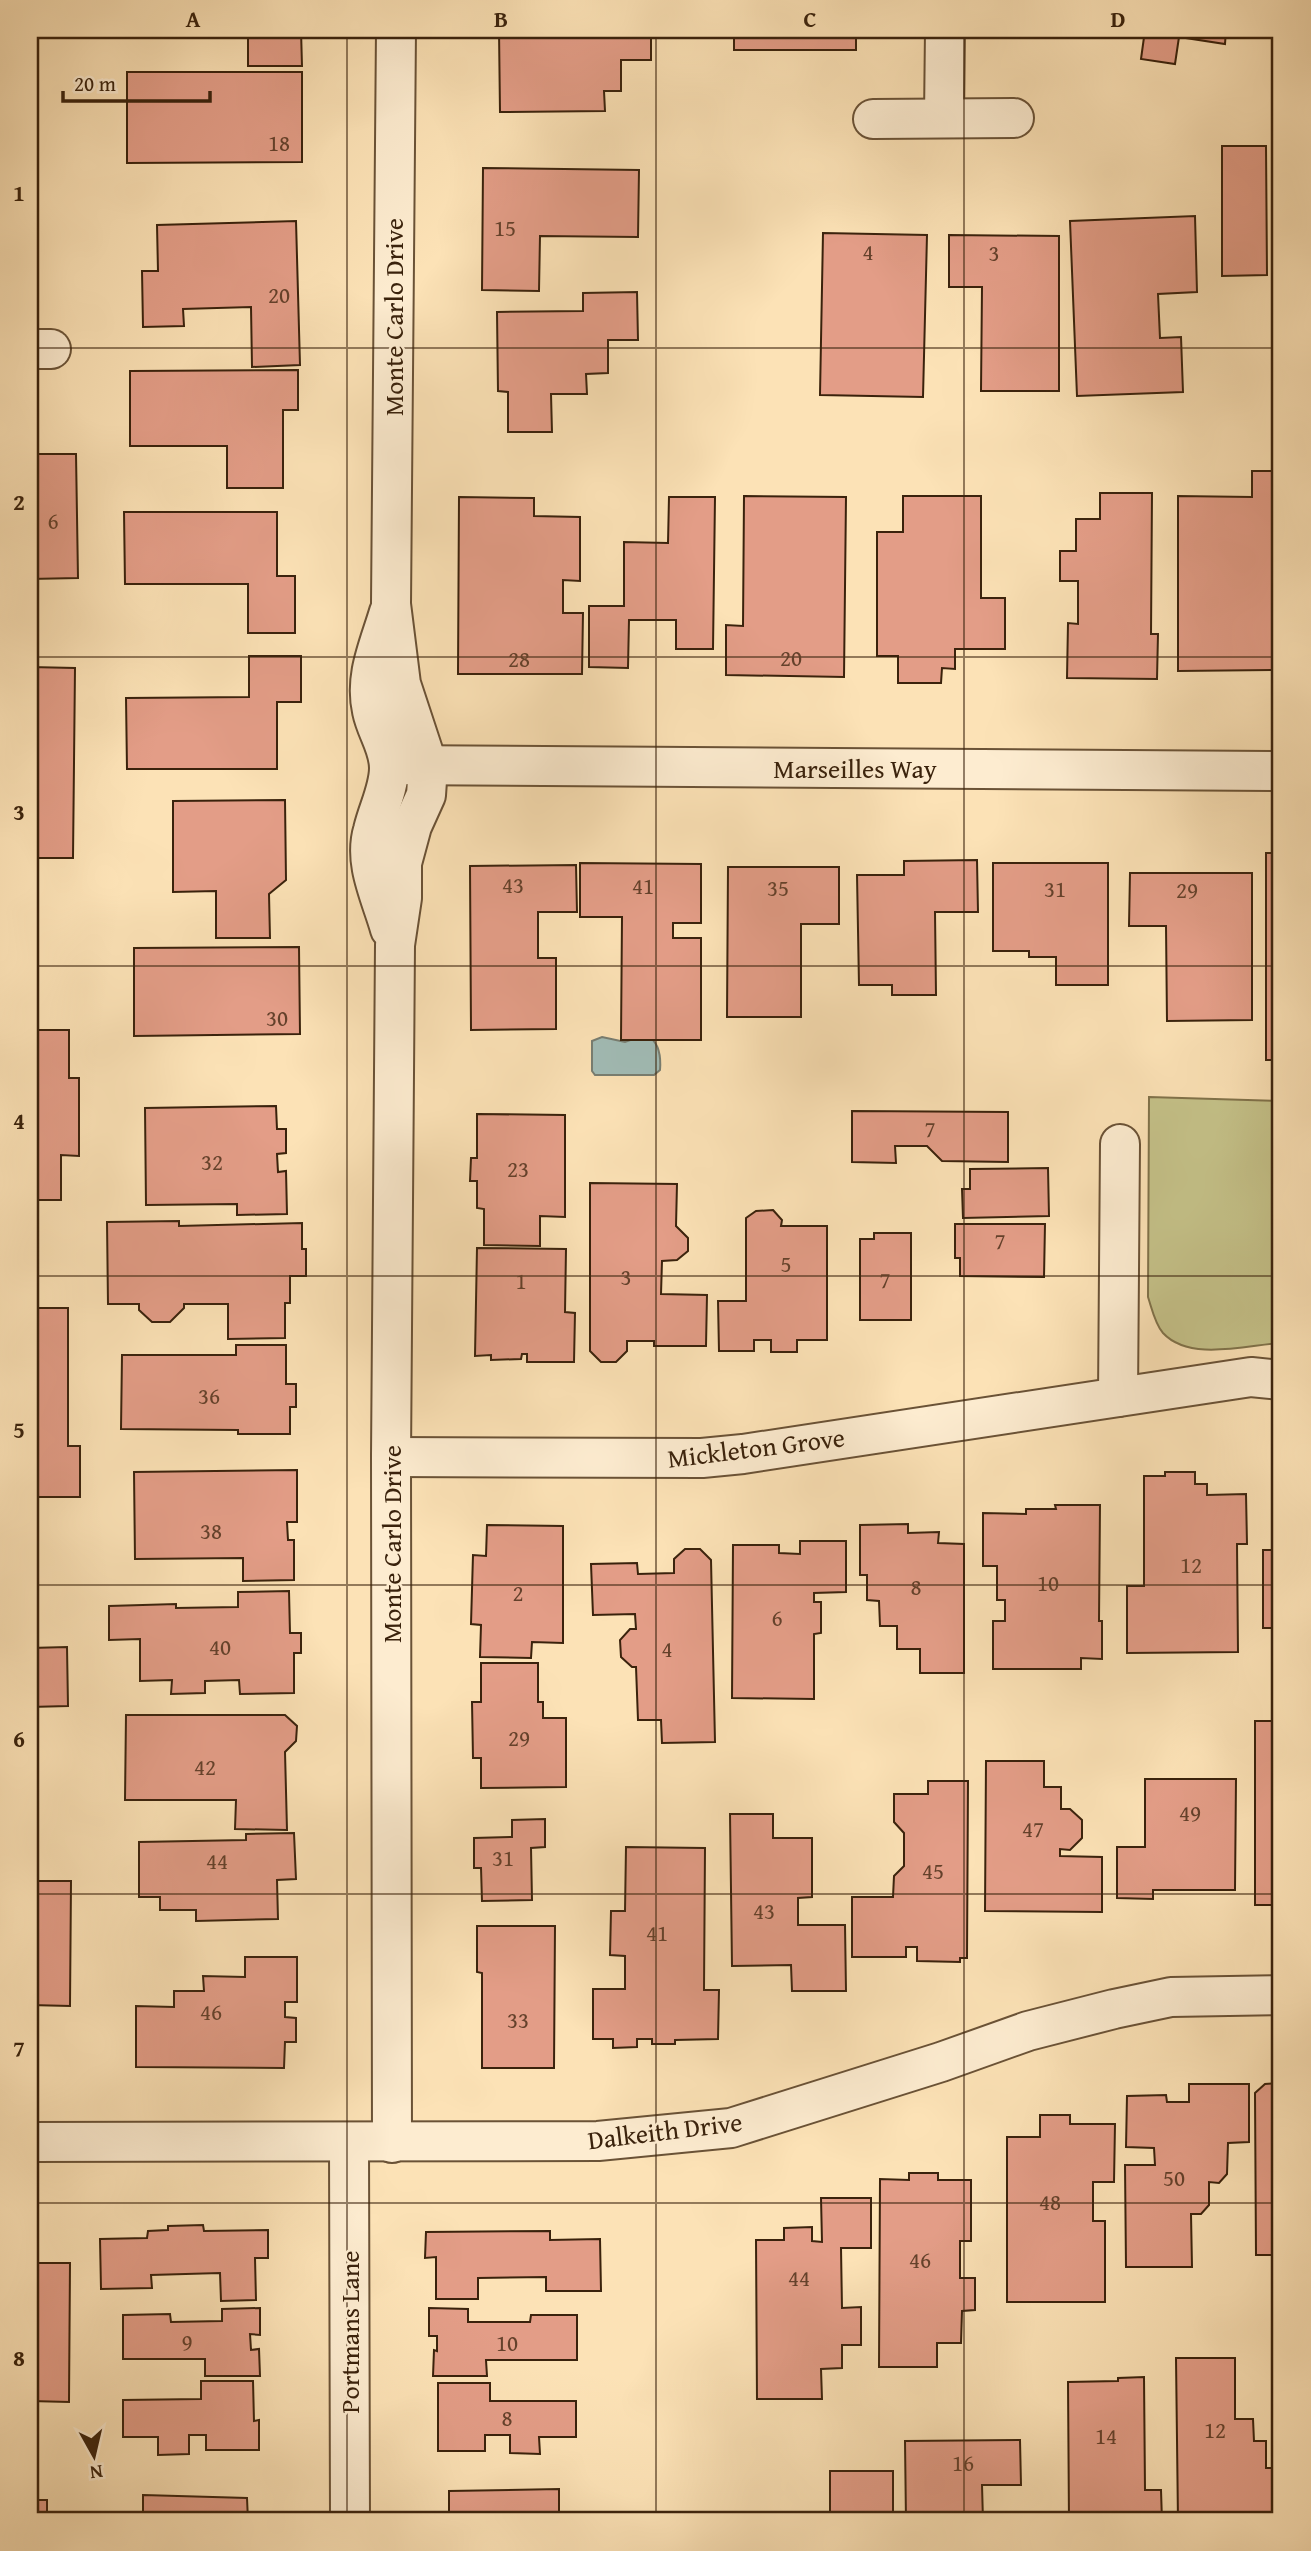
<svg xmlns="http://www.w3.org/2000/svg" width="1311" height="2551" viewBox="0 0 1311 2551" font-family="'Gentium Book Plus',serif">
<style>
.green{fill:#c5c289;stroke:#80724a;stroke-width:2}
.water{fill:#a1bcb6;stroke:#787e72;stroke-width:2}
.building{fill:#e39d87;stroke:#3a220c;stroke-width:2}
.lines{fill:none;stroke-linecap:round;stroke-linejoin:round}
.minor-casing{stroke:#6a5236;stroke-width:42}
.minor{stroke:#fdecd0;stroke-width:38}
.grid{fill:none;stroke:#3a220c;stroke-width:2;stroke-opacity:0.55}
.labels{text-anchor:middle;stroke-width:5;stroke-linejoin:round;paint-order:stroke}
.number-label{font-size:23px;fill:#64412b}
.street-label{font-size:26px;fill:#3a220c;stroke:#fdecd0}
.neatline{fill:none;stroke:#3a220c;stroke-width:2.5}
.grid-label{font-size:23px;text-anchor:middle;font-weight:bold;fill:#3a220c}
</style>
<rect width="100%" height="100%" fill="#fce2b6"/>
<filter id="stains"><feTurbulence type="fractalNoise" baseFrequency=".00286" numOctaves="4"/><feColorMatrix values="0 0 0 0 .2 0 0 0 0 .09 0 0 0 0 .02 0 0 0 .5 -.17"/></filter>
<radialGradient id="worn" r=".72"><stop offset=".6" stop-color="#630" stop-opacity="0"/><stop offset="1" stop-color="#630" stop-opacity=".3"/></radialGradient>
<!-- green -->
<path class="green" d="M1149,1097L1281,1101V1343C1247,1345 1190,1362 1163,1333C1155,1324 1152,1309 1148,1297Z"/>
<!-- water -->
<path class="water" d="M602,1037L625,1042L636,1038H651C660,1046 661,1058 660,1070L654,1075H595L592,1071V1041Z"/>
<!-- building -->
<g class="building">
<polygon points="248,30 301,30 302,66 248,66"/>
<polygon points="499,30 651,30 651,60 621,60 621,91 604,91 605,111 500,112"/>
<rect x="734" y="30" width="122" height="20"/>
<polygon points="1145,30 1226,30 1225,44 1179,37 1175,64 1141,59"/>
<polygon points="127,72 302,72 302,162 127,163"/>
<polygon points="1222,146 1266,146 1267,275 1222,276"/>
<polygon points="483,168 639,170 638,237 540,236 539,291 482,290"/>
<polygon points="1195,216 1197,292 1158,294 1160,338 1181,337 1183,392 1077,396 1070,221"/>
<polygon points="296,221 300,365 252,367 251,307 183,309 184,326 143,327 142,271 158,271 157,225"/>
<polygon points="823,233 927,235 923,397 820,395"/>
<polygon points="949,235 1059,236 1059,391 981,391 982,287 949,287"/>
<polygon points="637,292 638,340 608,340 608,373 586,374 587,394 551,394 552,432 508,432 508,392 498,391 497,312 583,311 583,293"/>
<polygon points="298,370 298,410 283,410 283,488 227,488 227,446 130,446 130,371"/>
<polygon points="30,452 30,464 36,464 36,454 76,454 78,578 30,579"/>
<polygon points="1252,471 1281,471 1281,578 1277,578 1277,621 1281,621 1281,670 1178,671 1178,496 1252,497"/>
<polygon points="1100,493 1152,493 1151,634 1158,634 1157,679 1067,678 1068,623 1078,624 1078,581 1060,581 1060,551 1076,551 1076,519 1100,519"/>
<polygon points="744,496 846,497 844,677 726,675 726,625 743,626"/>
<polygon points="903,496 981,496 981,598 1005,598 1005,649 955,649 955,669 942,668 941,683 898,683 898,656 877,656 877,532 903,532"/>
<polygon points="459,497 534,498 534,516 580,517 580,581 563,580 563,613 583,613 582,674 458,674"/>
<polygon points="669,497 715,497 713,649 676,649 676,620 629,620 628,668 589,667 589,606 624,606 624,542 668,543"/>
<polygon points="124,512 277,512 277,576 295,576 295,633 248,633 248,584 125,584"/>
<polygon points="249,656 301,656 301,702 277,702 277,769 127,769 126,698 249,697"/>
<polygon points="30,667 75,668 73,858 30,858"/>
<polygon points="285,800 286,880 269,894 270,938 216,938 216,891 173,892 173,801"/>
<rect x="1266" y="853" width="15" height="207"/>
<polygon points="977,860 978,912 935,912 936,995 892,995 892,985 859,985 857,875 904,875 904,861"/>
<polygon points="580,863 701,864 701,923 673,923 673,938 701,938 701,1040 621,1040 622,917 580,917"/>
<polygon points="993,863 1108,863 1108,985 1056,985 1056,957 1029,957 1029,951 993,951"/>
<polygon points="576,865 577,912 538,912 538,958 556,958 556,1029 471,1030 470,866"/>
<polygon points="728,867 839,867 839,924 801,924 801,1017 727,1017"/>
<polygon points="1130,873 1252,873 1252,1020 1167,1021 1166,926 1129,926"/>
<polygon points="299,947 300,1034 134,1036 134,948"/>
<polygon points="30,1030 69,1030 69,1078 79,1078 79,1156 61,1155 61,1200 30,1200"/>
<polygon points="276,1106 277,1129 286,1129 286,1153 277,1154 278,1172 286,1171 287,1214 237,1215 237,1204 146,1205 145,1108"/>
<polygon points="852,1111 1008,1112 1008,1162 942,1161 927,1146 895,1146 896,1163 852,1162"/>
<polygon points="477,1114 565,1115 565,1217 540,1216 540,1246 484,1245 484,1209 477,1208 477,1181 470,1181 471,1158 477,1158"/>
<polygon points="1048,1168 1049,1216 963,1218 962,1189 970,1189 970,1169"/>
<polygon points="590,1183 677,1184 676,1226 688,1238 688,1251 677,1260 662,1261 661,1294 707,1295 706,1346 654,1346 654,1341 627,1341 627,1351 616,1362 601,1362 590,1351"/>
<polygon points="773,1210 782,1220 781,1226 827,1226 827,1340 797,1340 797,1352 771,1352 771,1340 754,1340 754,1351 719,1351 718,1301 746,1301 746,1218 756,1211"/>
<polygon points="179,1221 179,1226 302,1223 302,1249 306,1249 306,1276 290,1276 290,1303 285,1303 285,1338 228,1339 228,1304 184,1304 184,1308 170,1322 152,1322 139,1310 139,1304 108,1304 107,1222"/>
<polygon points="955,1224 1045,1224 1044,1277 960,1276 960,1258 955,1258"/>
<polygon points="874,1233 911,1233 911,1320 860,1320 860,1239 874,1239"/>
<polygon points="477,1248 566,1249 565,1312 575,1313 574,1362 527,1362 527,1354 522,1354 521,1359 491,1360 491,1355 475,1356"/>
<polygon points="30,1308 68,1308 68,1446 80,1446 80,1497 30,1497"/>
<polygon points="236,1345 286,1345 286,1384 296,1384 296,1407 290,1407 290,1434 238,1434 238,1430 121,1429 122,1355 236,1355"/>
<polygon points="297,1470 297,1522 287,1522 288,1540 294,1540 294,1580 243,1581 243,1558 135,1559 134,1472"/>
<polygon points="1165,1472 1195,1472 1195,1484 1207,1484 1207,1495 1246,1494 1247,1544 1237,1544 1238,1652 1127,1653 1127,1586 1144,1586 1144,1476 1165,1476"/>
<polygon points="1055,1505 1100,1505 1099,1621 1102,1621 1102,1659 1081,1658 1081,1669 993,1669 993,1621 1005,1621 1005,1600 997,1600 997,1566 983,1566 983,1513 1026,1514 1026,1509 1056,1509"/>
<polygon points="908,1524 908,1533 939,1532 938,1543 964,1544 964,1673 920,1673 920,1649 897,1649 897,1626 880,1626 879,1601 867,1600 867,1575 860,1575 860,1525"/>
<polygon points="487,1525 563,1526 563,1643 532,1642 531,1658 480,1657 481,1625 471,1624 473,1555 486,1556"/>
<polygon points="800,1541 846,1541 846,1592 814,1593 814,1602 821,1602 821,1633 814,1634 814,1699 732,1698 733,1545 779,1545 779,1553 800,1554"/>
<polygon points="685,1549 700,1549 711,1560 715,1742 662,1743 661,1720 638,1720 636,1667 632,1667 621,1657 620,1640 630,1629 636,1629 635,1614 593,1615 591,1564 637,1563 638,1574 674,1573 674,1559"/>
<rect x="1263" y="1550" width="18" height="78"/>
<polygon points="289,1591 290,1633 301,1633 301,1653 294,1653 294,1693 240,1694 239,1680 205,1681 205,1693 171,1694 172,1680 140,1681 140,1639 109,1640 109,1606 176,1604 176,1608 238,1607 238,1592"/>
<polygon points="67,1647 68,1706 30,1707 30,1648"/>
<polygon points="481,1663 538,1663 538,1702 543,1702 543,1718 566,1718 566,1787 481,1788 481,1758 473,1758 472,1702 481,1702"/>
<polygon points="126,1715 285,1715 297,1726 296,1741 285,1752 287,1830 235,1829 236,1800 125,1800"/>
<rect x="1255" y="1721" width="26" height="184"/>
<polygon points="986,1761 1044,1761 1044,1787 1061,1787 1061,1809 1070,1809 1082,1820 1082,1838 1070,1850 1060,1849 1060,1856 1102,1857 1102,1912 985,1911"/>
<polygon points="1145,1779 1236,1779 1235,1890 1153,1890 1153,1899 1117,1898 1117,1847 1145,1847"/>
<polygon points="928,1781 968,1781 967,1958 960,1958 960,1962 917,1961 917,1947 906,1947 906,1957 852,1957 852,1897 893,1897 894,1876 904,1866 904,1833 894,1822 894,1794 928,1794"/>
<polygon points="730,1814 773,1814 773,1838 812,1838 812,1897 798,1898 798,1925 845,1925 846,1991 792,1991 791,1965 732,1966"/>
<polygon points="545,1819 545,1847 531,1848 532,1900 482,1901 481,1868 474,1868 474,1838 512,1837 512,1820"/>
<polygon points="294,1833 296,1879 277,1880 278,1919 196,1921 196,1910 160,1910 160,1897 139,1897 139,1842 246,1840 246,1834"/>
<polygon points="626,1847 705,1848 704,1990 719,1990 718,2039 675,2040 675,2044 652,2044 652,2039 637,2039 637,2047 613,2048 613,2039 593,2039 593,1989 625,1989 625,1956 610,1955 611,1911 625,1911"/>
<polygon points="30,1881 71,1881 70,2006 30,2005"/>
<polygon points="477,1926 555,1926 554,2068 482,2068 482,1973 477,1972"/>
<polygon points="245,1957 297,1957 297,2002 285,2002 285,2017 296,2018 296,2042 285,2042 284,2068 136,2067 136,2006 174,2007 174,1991 204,1991 203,1976 245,1977"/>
<polygon points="1278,2083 1281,2086 1281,2255 1256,2255 1255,2093 1265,2084"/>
<polygon points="1189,2084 1249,2084 1249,2142 1228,2143 1227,2174 1219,2183 1209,2182 1209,2205 1201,2214 1191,2214 1192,2267 1126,2267 1125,2165 1155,2165 1154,2148 1126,2147 1127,2096 1166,2095 1167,2102 1189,2102"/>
<polygon points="1040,2115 1070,2115 1070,2124 1115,2124 1114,2182 1093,2182 1093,2221 1105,2221 1105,2302 1007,2302 1007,2137 1040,2137"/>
<polygon points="909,2173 938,2173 938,2180 971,2180 971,2241 960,2241 960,2278 975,2278 975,2310 962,2311 961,2343 937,2343 937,2367 879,2367 880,2179 909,2180"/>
<polygon points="821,2198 871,2198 871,2248 841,2248 842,2308 861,2307 861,2345 842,2345 842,2368 821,2369 822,2399 757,2399 756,2240 784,2240 784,2228 812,2227 812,2241 822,2242"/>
<polygon points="203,2225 204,2231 268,2230 268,2258 255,2258 256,2300 221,2301 220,2273 151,2275 152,2288 101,2289 100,2239 147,2238 148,2231 168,2230 168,2226"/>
<polygon points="550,2231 550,2240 600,2239 601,2291 546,2291 546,2277 478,2278 478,2299 436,2299 436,2257 425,2258 426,2232"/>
<polygon points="30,2263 70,2263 69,2402 30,2401"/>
<polygon points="260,2308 260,2335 250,2334 251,2350 259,2349 260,2376 205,2376 205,2359 123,2359 123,2315 170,2314 171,2322 222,2321 222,2309"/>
<polygon points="429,2308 468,2309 468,2322 530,2322 531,2315 577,2315 577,2360 486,2360 487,2376 433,2376 434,2350 437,2351 437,2336 429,2336"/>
<polygon points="1176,2358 1235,2358 1235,2419 1253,2419 1254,2441 1266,2441 1266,2468 1281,2468 1281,2518 1178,2521"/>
<polygon points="1144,2377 1145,2490 1161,2490 1162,2521 1069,2521 1068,2382 1118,2381 1118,2378"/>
<polygon points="201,2381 253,2381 254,2421 259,2420 259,2450 206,2450 206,2435 189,2435 189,2454 158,2455 158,2437 123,2437 123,2400 201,2399"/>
<polygon points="438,2383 490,2383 490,2401 576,2401 576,2437 539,2437 540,2454 510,2453 510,2435 485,2435 485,2451 438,2451"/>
<polygon points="1020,2440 1021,2485 982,2485 983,2521 906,2521 905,2441"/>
<rect x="830" y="2471" width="63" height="50"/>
<polygon points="559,2489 559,2521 449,2521 449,2491"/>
<polygon points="143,2495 247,2498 248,2521 143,2521"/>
<rect x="30" y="2500" width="17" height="21"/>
<rect x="691" y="2516" width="61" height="5"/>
</g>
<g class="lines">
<!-- minor casing -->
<g class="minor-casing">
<g id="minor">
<polyline points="944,117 945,30"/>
<polyline points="873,119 1014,118"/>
<polyline points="30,349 51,349"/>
<path d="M389,612C379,646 364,676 372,711C376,731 389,747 389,768C389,789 378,809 373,830C363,863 381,897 390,929"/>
<polyline points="389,765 1281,771"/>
<polyline points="1118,1397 1120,1144"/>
<polyline points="391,1457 702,1458 743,1454 1251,1377 1281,1380"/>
<polyline points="30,2142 598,2141 731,2128 941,2062 1028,2031 1114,2009 1171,1997 1281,1995"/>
<polyline points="349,2143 350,2521"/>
<polyline points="392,2143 391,1457 395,945 402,898 402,863 412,826 426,795 428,766 401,684 391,604 396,30"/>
</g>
</g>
<!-- minor -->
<use href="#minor" class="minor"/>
</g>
<!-- grid -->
<path class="grid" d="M347,30V2521M656,30V2521M964,30V2521M30,348H1281M30,657H1281M30,966H1281M30,1276H1281M30,1585H1281M30,1894H1281M30,2203H1281"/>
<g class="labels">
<!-- number labels -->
<g class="number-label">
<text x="279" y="151">18</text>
<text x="505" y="236">15</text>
<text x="868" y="260">4</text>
<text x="994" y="261">3</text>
<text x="279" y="303">20</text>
<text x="53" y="529">6</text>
<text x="791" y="666">20</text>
<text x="519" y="667">28</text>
<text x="513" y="893">43</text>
<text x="643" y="894">41</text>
<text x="778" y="896">35</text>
<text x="1055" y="897">31</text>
<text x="1187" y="898">29</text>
<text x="277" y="1026">30</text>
<text x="930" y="1137">7</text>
<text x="212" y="1170">32</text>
<text x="518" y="1177">23</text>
<text x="1000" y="1249">7</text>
<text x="786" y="1272">5</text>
<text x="626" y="1285">3</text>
<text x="885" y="1288">7</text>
<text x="521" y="1289">1</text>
<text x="209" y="1404">36</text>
<text x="211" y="1539">38</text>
<text x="1191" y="1573">12</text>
<text x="1048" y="1591">10</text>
<text x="916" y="1595">8</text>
<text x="518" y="1601">2</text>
<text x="777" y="1626">6</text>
<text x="220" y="1655">40</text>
<text x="667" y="1657">4</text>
<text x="519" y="1746">29</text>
<text x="205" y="1775">42</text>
<text x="1190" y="1821">49</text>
<text x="1033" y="1837">47</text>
<text x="503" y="1866">31</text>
<text x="217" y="1869">44</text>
<text x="933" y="1879">45</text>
<text x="764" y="1919">43</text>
<text x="657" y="1941">41</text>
<text x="211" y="2020">46</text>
<text x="518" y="2028">33</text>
<text x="1174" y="2186">50</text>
<text x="1050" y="2210">48</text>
<text x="920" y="2268">46</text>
<text x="799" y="2286">44</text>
<text x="187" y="2350">9</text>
<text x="507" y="2351">10</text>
<text x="507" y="2426">8</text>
<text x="1215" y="2438">12</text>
<text x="1106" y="2444">14</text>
<text x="963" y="2471">16</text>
</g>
<!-- street labels -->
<g class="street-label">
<text transform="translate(394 317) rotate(-90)" y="9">Monte Carlo Drive</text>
<text x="855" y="778">Marseilles Way</text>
<text transform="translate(756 1448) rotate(-7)" y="9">Mickleton Grove</text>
<text transform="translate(392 1544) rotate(-90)" y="9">Monte Carlo Drive</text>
<text transform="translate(665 2131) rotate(-7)" y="9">Dalkeith Drive</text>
<text transform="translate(350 2332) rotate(-90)" y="9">Portmans Lane</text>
</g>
</g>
<!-- margin -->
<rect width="1311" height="2551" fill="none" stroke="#fce2b6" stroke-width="77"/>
<!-- north arrow -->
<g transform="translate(94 2456) rotate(172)" stroke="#fdecd0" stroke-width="5" paint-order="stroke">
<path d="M0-5L12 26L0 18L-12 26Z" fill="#3a220c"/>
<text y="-10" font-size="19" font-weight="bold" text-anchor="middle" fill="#3a220c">N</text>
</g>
<!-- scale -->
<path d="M63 91v10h147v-10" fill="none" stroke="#3a220c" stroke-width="3.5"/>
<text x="74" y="91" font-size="21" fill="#3a220c" stroke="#fdecd0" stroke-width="5" paint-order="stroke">20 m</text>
<rect x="38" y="38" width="1234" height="2474" class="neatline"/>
<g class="grid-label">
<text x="193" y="27">A</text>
<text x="501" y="27">B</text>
<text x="810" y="27">C</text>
<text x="1118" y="27">D</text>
<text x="19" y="201">1</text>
<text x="19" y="510">2</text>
<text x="19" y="820">3</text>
<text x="19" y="1129">4</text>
<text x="19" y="1438">5</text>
<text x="19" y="1747">6</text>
<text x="19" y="2057">7</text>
<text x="19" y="2366">8</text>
</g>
<rect width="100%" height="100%" filter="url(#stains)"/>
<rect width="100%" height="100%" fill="url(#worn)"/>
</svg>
